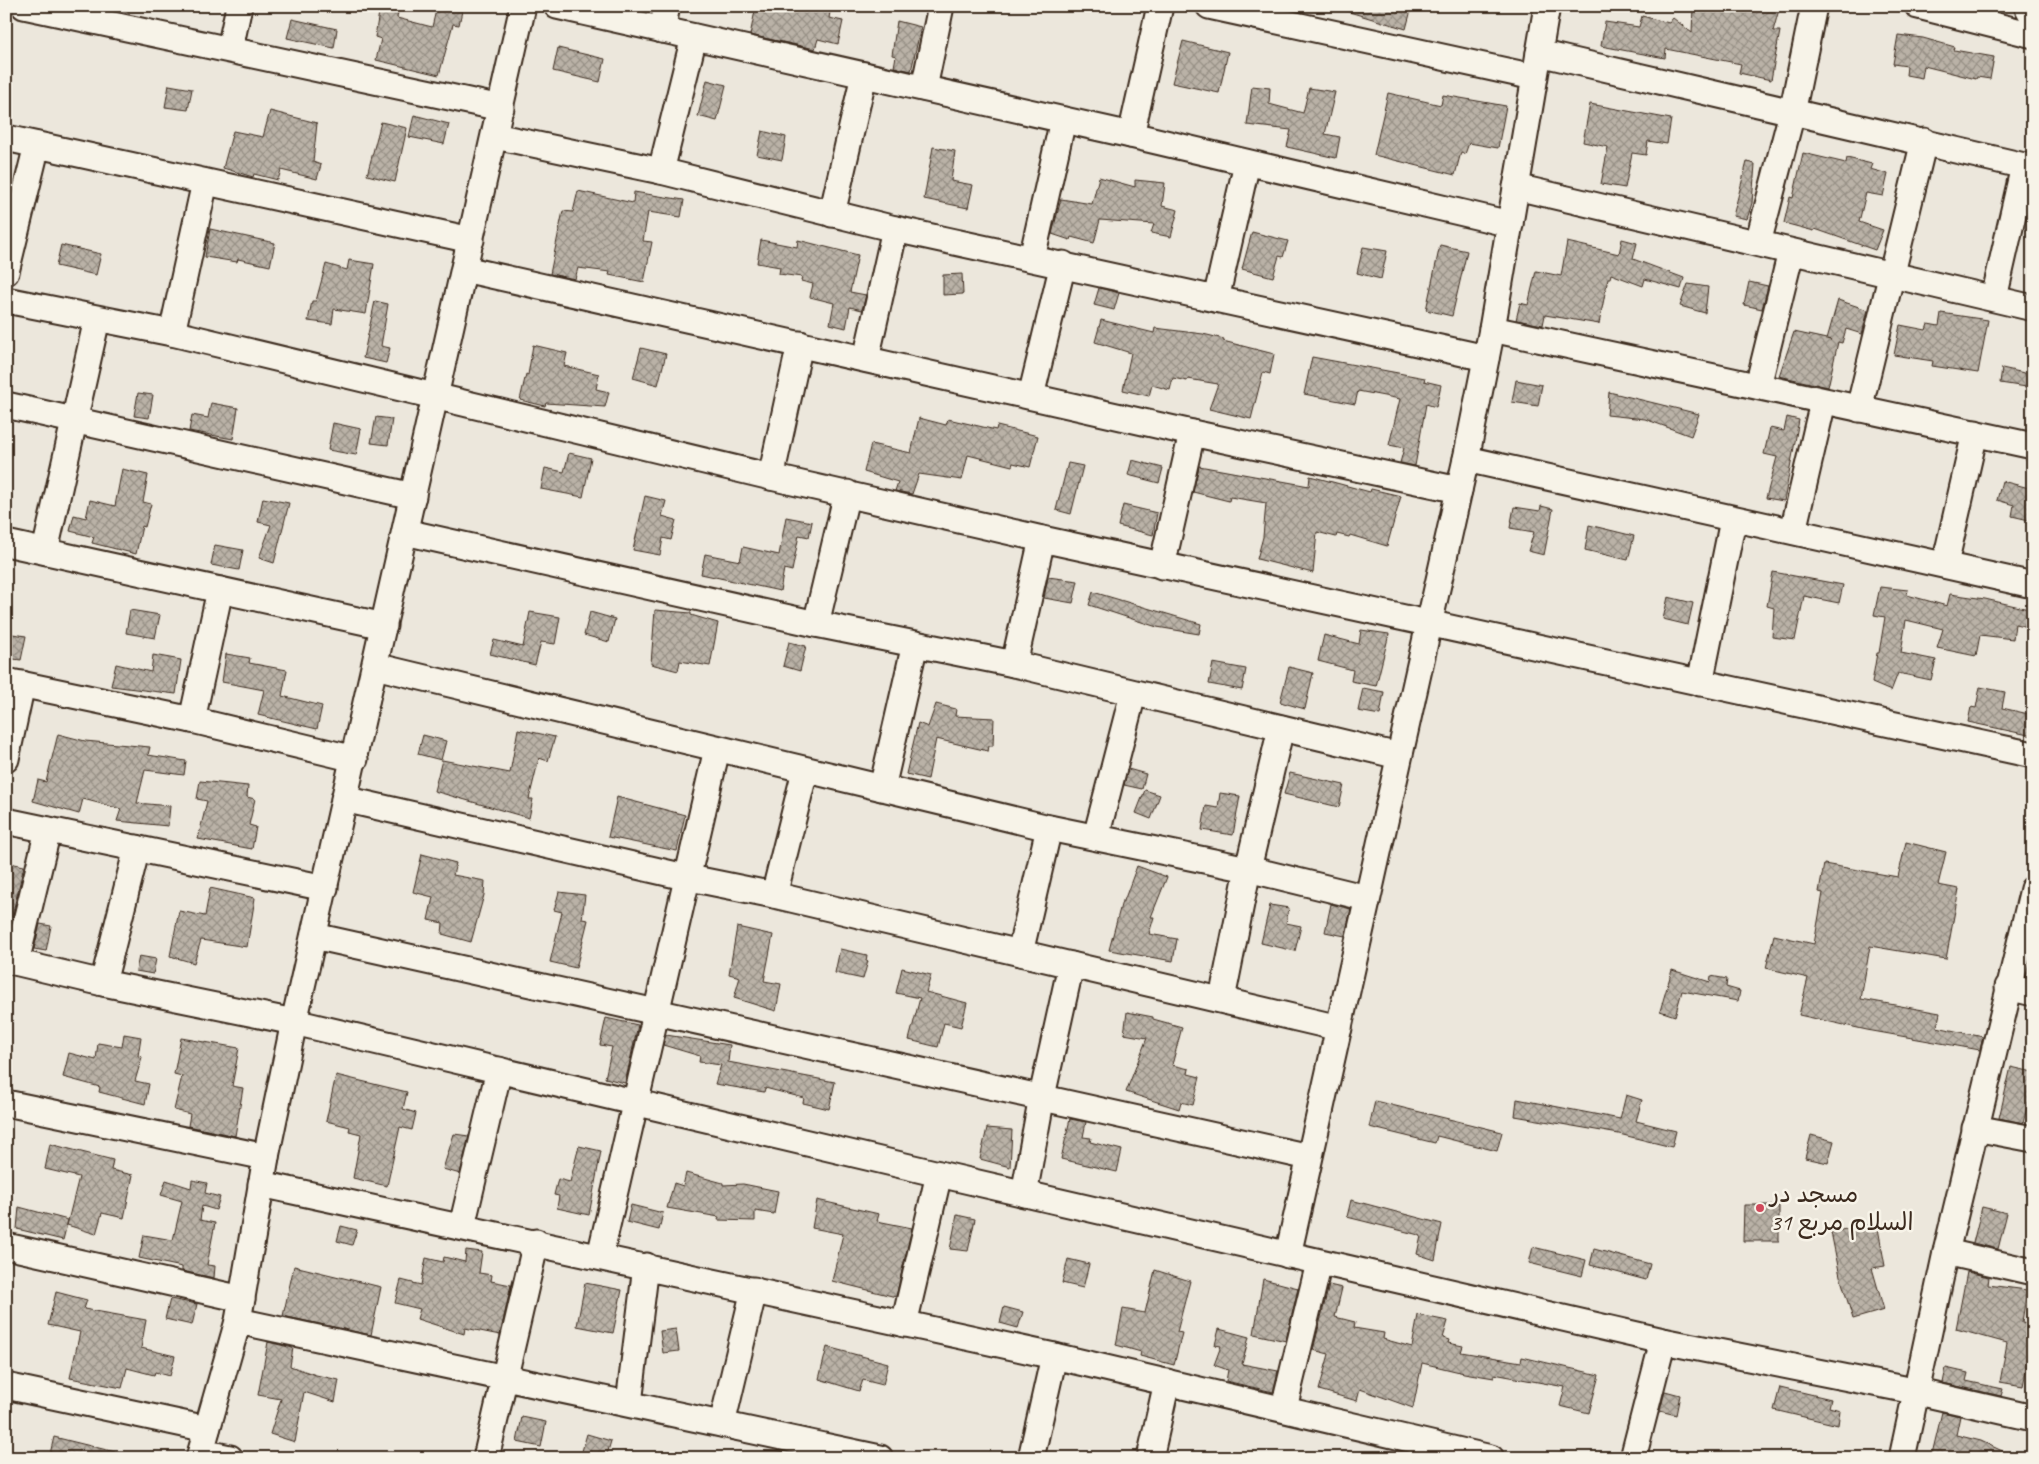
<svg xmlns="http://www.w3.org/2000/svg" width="2039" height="1464" viewBox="0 0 2039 1464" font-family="Caveat,'Playpen Sans Arabic',sans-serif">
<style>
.building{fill:url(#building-cross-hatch);stroke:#3b2a1e}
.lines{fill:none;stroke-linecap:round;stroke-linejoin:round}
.minor-casing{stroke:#3b2a1e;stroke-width:29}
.minor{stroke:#f7f3e8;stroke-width:25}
.poi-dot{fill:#d1495b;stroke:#f7f3e8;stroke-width:2}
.labels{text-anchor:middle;stroke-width:5;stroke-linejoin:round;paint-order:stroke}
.poi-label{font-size:24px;fill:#3b2a1e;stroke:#f7f3e8;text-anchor:start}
</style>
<defs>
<pattern id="building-cross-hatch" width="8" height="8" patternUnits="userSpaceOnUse" patternTransform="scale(1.25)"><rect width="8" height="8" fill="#bab2a7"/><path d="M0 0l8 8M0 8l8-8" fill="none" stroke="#989187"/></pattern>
</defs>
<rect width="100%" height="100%" fill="#ece7dc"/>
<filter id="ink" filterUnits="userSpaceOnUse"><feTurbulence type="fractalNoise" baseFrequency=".02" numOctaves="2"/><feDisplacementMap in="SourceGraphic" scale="10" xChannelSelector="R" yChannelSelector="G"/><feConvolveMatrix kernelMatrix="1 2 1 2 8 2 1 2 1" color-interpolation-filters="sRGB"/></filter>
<g filter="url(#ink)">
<!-- building -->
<g class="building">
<polygon points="380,6 399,6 397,18 432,27 437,6 463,6 459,25 453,24 439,75 376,60 381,39 375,37"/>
<polygon points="756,6 774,6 808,12 809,6 831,6 829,18 843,21 838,44 818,39 815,49 750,35"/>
<polygon points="1346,6 1398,6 1411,10 1406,29 1346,11"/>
<polygon points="1693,6 1780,6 1773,31 1780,31 1771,80 1739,73 1741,64 1666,49 1665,58 1601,46 1605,22 1639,27 1642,16 1669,23 1673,18 1692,33"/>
<polygon points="292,19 337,29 334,48 287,38"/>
<polygon points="897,21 921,27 911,71 894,67 896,56 892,55"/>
<polygon points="1898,35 1923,38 1955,47 1954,50 1994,57 1990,79 1977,77 1976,79 1924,66 1922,78 1906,75 1907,66 1893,64"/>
<polygon points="1183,41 1228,52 1219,93 1172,83"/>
<polygon points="558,48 605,59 600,82 553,71"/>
<polygon points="707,80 726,85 717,121 698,116"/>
<polygon points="169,85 192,89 188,110 165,107"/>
<polygon points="1252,86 1270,88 1269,104 1303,113 1309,88 1335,92 1325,134 1340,137 1336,158 1287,147 1291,130 1247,125"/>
<polygon points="1388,93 1441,105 1443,95 1506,106 1498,148 1469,143 1465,154 1461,152 1455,175 1374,155"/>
<polygon points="1590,104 1671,119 1667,144 1648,141 1646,155 1632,153 1625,188 1601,184 1608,147 1583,142"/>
<polygon points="270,111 317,123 313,162 321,165 317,179 281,170 278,180 254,174 253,177 223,168 233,131 263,137"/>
<polygon points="414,115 449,124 444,144 409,137"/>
<polygon points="381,122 407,128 395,182 367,175"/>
<polygon points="762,131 786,137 782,160 757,155"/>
<polygon points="933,147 955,151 951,181 973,185 968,208 924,199"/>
<polygon points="1803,153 1846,163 1847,158 1872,164 1870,169 1888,174 1883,196 1866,193 1859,222 1883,230 1875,250 1815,229 1814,231 1784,223 1790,197 1793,198"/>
<polygon points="1747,162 1755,164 1752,203 1747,219 1733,216"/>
<polygon points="1099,177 1135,187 1135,180 1165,183 1162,206 1178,210 1171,237 1151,233 1154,224 1100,220 1094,243 1071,237 1070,240 1052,234 1061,199 1092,204"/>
<polygon points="578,191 633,203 634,192 684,200 681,217 648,212 643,241 652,242 644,282 609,275 610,272 578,268 575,279 550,274 563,211 573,212"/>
<polygon points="210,229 275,243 270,266 238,259 237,262 205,257"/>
<polygon points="1252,232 1288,241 1283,257 1279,256 1273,277 1242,269"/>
<polygon points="1622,239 1637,243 1633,259 1684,278 1681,289 1645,279 1643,286 1611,274 1610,278 1608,278 1599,324 1545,315 1543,325 1516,320 1520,303 1528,305 1536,271 1561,276 1567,242 1619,254"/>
<polygon points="761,240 797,247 798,240 858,255 850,292 866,295 862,310 850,307 846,328 830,324 834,303 810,297 813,284 801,281 802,277 779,274 780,267 757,263"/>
<polygon points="61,245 101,254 96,275 56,266"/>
<polygon points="1440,245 1467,251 1452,316 1426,310"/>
<polygon points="1363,247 1387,251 1381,279 1357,273"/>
<polygon points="349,260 374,264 366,314 334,309 332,324 308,321 312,301 316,301 326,264 347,270"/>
<polygon points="962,274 963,294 943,295 943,275"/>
<polygon points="1749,282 1768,286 1762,309 1744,305"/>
<polygon points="1688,284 1708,287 1705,313 1680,306"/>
<polygon points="1099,288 1119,293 1114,310 1094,305"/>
<polygon points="1838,300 1868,310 1862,334 1846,329 1842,343 1838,342 1828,387 1779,376 1794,332 1831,340 1827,339"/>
<polygon points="375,301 388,304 381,346 390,348 386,363 363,358"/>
<polygon points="1941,313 1988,320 1978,373 1932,366 1933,361 1894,355 1900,325 1926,330 1928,324 1939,326"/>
<polygon points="1101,320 1154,333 1155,328 1203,334 1224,339 1223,341 1274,354 1270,374 1263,372 1251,419 1209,409 1218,384 1188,379 1187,381 1173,378 1170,390 1152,385 1149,396 1123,390 1131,353 1095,342"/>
<polygon points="533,345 567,353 564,366 599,374 596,389 609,392 605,407 546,403 545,406 520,400 526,374 528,375"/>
<polygon points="641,348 666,354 658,385 633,378"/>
<polygon points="1312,357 1425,378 1424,381 1441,385 1436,407 1426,404 1415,466 1400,463 1404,448 1389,445 1400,399 1358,391 1355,404 1304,394"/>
<polygon points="2002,368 2033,375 2033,388 2000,383"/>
<polygon points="1516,380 1542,385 1538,406 1512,402"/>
<polygon points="1609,392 1699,414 1691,436 1645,419 1607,415"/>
<polygon points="138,393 153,395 149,418 134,416"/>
<polygon points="211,403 238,408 233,439 189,431 192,415 208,418"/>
<polygon points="376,417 392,419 388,445 371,443"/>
<polygon points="1787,417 1799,420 1784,501 1766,498 1777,457 1764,454 1770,428 1784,431"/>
<polygon points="919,418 946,425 948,419 996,430 997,426 1038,436 1030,467 1013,463 1012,466 968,455 962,480 919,474 912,494 895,491 898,482 864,472 871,444 911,453"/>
<polygon points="333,423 361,429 356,455 328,450"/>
<polygon points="569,453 591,458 583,497 541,489 545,468 564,472"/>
<polygon points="1132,460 1163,468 1159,483 1128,475"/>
<polygon points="1068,463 1083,466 1071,514 1056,510"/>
<polygon points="1199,466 1309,486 1310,476 1370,492 1371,489 1401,496 1387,546 1350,535 1349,537 1337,534 1336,537 1317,532 1313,573 1257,559 1263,537 1266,503 1230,497 1229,501 1193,492"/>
<polygon points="122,469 148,475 143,502 151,504 145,527 142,526 136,554 92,543 94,537 70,531 74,515 86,518 90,500 115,506"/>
<polygon points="2002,481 2033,489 2033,521 2012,516 2014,505 1997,500"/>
<polygon points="645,496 666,501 662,516 676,520 671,540 663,538 660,555 633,550"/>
<polygon points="263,498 289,503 274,563 259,558 271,525 258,522"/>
<polygon points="1123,505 1157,513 1153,535 1118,526"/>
<polygon points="1541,506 1553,509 1544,555 1528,551 1534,532 1510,528 1514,507 1540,511"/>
<polygon points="786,517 812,522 809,537 799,535 792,571 784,569 780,591 701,574 705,554 740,561 743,547 779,555"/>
<polygon points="1589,525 1634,536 1628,560 1585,550"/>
<polygon points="215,545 243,550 239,570 211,565"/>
<polygon points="1773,572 1843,585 1839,603 1804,596 1795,640 1772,637 1774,608 1767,606"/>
<polygon points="1048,577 1078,581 1073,603 1044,598"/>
<polygon points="1880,587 1908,590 1907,595 1947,606 1950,594 1985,599 2033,610 2033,628 2015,624 2013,639 1980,635 1976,656 1937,648 1943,629 1906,620 1901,653 1936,660 1931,680 1898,673 1891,691 1872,683 1877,653 1879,653 1885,617 1874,615"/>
<polygon points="1093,592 1201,624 1199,634 1157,627 1089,605"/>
<polygon points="1668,597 1693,603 1688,625 1663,619"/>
<polygon points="130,610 160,615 155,638 126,633"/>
<polygon points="655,610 691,613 691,615 718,623 710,666 680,661 678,671 651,664"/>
<polygon points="530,612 560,617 555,644 541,642 535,665 490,654 494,640 523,647"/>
<polygon points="590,612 615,619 609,642 584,635"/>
<polygon points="1361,630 1389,634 1376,686 1351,681 1353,670 1318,661 1324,635 1359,644"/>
<polygon points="6,633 26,636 21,660 6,658"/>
<polygon points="789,642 806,646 800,671 783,666"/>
<polygon points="226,654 250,658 249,663 287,670 282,696 322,706 317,729 258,715 264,690 222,682"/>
<polygon points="153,655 181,660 176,694 111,686 116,664 151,672"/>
<polygon points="1213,663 1246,669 1242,690 1209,684"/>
<polygon points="1289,667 1313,673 1305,709 1280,702"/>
<polygon points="1980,687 2005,692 2002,708 2033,715 2033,736 1968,722 1971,707 1976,708"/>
<polygon points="1363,688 1384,692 1380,715 1358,711"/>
<polygon points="936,704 956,709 955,716 994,718 993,746 989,746 988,751 936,739 928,779 906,774 918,723 928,727"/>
<polygon points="518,729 555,737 548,761 539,758 529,799 533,799 529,818 434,791 442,760 510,773"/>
<polygon points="58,734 85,741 150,747 148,755 186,761 184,775 145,770 137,803 170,806 168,826 117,821 121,809 83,799 79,814 33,801 38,780 46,782"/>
<polygon points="423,735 446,741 441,760 418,754"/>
<polygon points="1128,769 1146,774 1142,789 1124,785"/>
<polygon points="1290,773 1344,785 1339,807 1284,794"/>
<polygon points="200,781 248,786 247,797 255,799 249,825 256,827 252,849 198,839 207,801 197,799"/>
<polygon points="1145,790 1160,795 1151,819 1136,813"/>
<polygon points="1220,793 1240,796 1233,835 1202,830 1206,806 1218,808"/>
<polygon points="617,797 685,815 677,851 608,837"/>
<polygon points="1906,842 1946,852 1938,885 1959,889 1946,959 1870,946 1861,999 1940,1013 1937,1027 1983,1037 1980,1050 1867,1030 1799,1015 1808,978 1766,968 1774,935 1814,944 1823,893 1819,892 1824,864 1898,877"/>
<polygon points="422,854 456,863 453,875 485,881 484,895 471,942 442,934 443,923 428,920 433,897 413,892"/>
<polygon points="10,863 24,866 6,941 6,881"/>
<polygon points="1137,866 1167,877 1151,917 1154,917 1149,934 1177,939 1173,961 1109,950 1122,901 1124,901"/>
<polygon points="210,888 255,898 247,947 201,940 194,963 170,956 179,911 205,916"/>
<polygon points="559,892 585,895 582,919 588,920 576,968 550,962 562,912 554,910"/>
<polygon points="1331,904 1351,909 1345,936 1325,932"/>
<polygon points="1270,905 1289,908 1286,923 1301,926 1295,951 1261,943"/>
<polygon points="40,924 51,926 46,951 34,949"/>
<polygon points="737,927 773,935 764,981 781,984 776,1011 734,998 740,977 729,974"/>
<polygon points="840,949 867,955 866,961 868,961 863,979 835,973"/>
<polygon points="139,956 156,959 153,974 136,971"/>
<polygon points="902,968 931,975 926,992 967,1003 961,1027 944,1023 938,1047 909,1040 920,998 896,993"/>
<polygon points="1672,970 1710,982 1711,976 1727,979 1726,987 1740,991 1738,1001 1682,991 1675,1016 1660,1011"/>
<polygon points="1127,1012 1153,1017 1153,1019 1182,1027 1172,1065 1189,1069 1188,1074 1200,1077 1193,1105 1181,1102 1179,1109 1126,1092 1147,1038 1124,1034"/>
<polygon points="606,1018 638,1025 625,1083 605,1078 612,1047 600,1045"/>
<polygon points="124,1034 141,1037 138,1056 142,1057 135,1081 149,1084 145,1104 99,1092 100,1087 63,1077 69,1053 96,1060 98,1043 122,1047"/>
<polygon points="666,1035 730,1045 728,1062 835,1082 829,1109 803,1103 804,1098 765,1088 764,1092 715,1084 721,1065 699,1062 700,1056 663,1045"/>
<polygon points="181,1038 239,1048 232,1086 243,1088 235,1136 188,1126 190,1114 174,1110 182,1076 174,1074"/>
<polygon points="2011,1067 2033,1072 2033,1096 2030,1096 2023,1123 1999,1118"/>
<polygon points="336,1075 407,1092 403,1109 416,1113 412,1130 400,1127 387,1186 353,1178 361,1134 349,1131 350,1127 326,1121"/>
<polygon points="1626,1095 1642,1100 1636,1121 1676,1131 1672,1147 1619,1134 1515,1116 1517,1099 1620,1119"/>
<polygon points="1375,1101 1502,1132 1497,1151 1437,1136 1435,1143 1369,1127"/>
<polygon points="1070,1119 1086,1122 1083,1137 1091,1138 1090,1142 1122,1150 1117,1172 1061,1159"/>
<polygon points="987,1128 1012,1130 1010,1167 980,1159"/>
<polygon points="454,1134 469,1136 460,1174 443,1169"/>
<polygon points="1811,1135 1834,1141 1828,1163 1805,1158"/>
<polygon points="50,1144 113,1160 111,1170 133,1175 124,1218 102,1213 96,1234 67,1225 79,1177 45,1169"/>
<polygon points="579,1146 601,1151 589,1215 557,1208 559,1196 554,1195 558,1179 570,1182"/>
<polygon points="686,1173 723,1183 723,1185 743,1184 778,1191 774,1214 755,1211 755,1221 718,1220 719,1217 667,1208 674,1183 683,1186"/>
<polygon points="166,1180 191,1188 192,1180 207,1183 205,1193 220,1197 216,1210 202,1206 200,1220 215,1223 207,1265 215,1266 214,1278 182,1271 182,1267 139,1258 144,1235 173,1240 182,1201 161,1195"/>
<polygon points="817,1200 879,1214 877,1221 912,1228 896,1297 832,1281 843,1234 812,1228"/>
<polygon points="1351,1200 1442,1224 1435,1260 1417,1254 1421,1236 1419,1235 1347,1217"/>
<polygon points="631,1205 663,1213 659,1230 627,1222"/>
<polygon points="1744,1205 1779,1205 1779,1241 1743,1241"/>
<polygon points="19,1207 68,1220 63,1240 17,1229"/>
<polygon points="1982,1207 2007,1213 1998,1249 1973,1243"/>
<polygon points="957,1215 975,1219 968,1251 950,1249"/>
<polygon points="1877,1223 1885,1266 1872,1268 1884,1310 1853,1319 1840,1276 1831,1232"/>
<polygon points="341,1226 357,1230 352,1245 337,1241"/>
<polygon points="1533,1247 1586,1260 1582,1276 1529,1263"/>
<polygon points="1594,1249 1650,1264 1646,1280 1590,1265"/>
<polygon points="466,1250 482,1252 479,1273 492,1275 491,1281 511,1285 500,1335 465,1328 464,1334 417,1319 420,1309 395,1303 401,1280 421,1285 426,1258 443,1262 444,1257 465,1262"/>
<polygon points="1068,1259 1089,1264 1083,1288 1062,1283"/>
<polygon points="294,1266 381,1287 371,1335 283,1316"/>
<polygon points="1155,1270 1190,1281 1177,1332 1182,1333 1174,1365 1140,1356 1141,1352 1116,1345 1123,1309 1145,1313"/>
<polygon points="1967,1272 1989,1277 1988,1285 2027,1290 2022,1322 2033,1324 2033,1336 2023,1386 2000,1382 2007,1343 1956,1329"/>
<polygon points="1263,1279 1298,1288 1286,1341 1254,1334"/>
<polygon points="585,1283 622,1290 613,1333 577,1326"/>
<polygon points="1329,1285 1342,1288 1335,1317 1355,1322 1354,1328 1384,1333 1383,1339 1412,1347 1418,1315 1448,1321 1443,1338 1449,1340 1448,1343 1463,1346 1461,1352 1521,1362 1522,1357 1599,1375 1589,1413 1560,1406 1565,1387 1494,1374 1494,1378 1464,1373 1422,1363 1413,1408 1360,1389 1357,1401 1319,1390 1329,1354 1313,1350"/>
<polygon points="56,1292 87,1300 84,1309 146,1320 141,1348 175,1356 170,1376 155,1372 154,1375 127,1368 122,1388 70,1378 80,1332 48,1325"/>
<polygon points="170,1299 197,1304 192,1325 165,1319"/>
<polygon points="1004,1307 1023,1312 1018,1328 1000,1323"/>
<polygon points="676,1329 679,1351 663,1353 660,1331"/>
<polygon points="1219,1329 1249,1337 1242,1364 1278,1371 1273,1392 1226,1381 1228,1370 1214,1365 1221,1346 1215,1345"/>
<polygon points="268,1342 293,1348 290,1366 316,1375 339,1380 335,1402 304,1392 295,1442 270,1434 281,1399 258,1395"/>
<polygon points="827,1347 888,1363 883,1385 863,1380 859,1391 819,1379"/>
<polygon points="1946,1368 1968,1373 1966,1381 2003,1389 2001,1396 1943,1383"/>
<polygon points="1780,1387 1831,1399 1829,1407 1840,1410 1838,1425 1774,1410"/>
<polygon points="1665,1391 1680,1395 1676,1415 1660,1411"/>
<polygon points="1942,1412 1960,1416 1956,1435 1981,1441 2017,1458 1931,1458"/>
<polygon points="522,1417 546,1422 541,1447 517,1442"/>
<polygon points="587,1434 611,1441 606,1458 580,1458"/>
<polygon points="54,1437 115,1452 114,1458 49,1458"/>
</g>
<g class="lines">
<!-- minor casing -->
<g class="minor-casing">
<g id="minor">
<polyline points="24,6 501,108"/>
<polyline points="557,6 1131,135 1510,224"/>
<polyline points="1209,6 1534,77"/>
<polyline points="1918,6 2033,35"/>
<polyline points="2027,6 2033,17"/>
<polyline points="662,30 667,6"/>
<polyline points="230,49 239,6"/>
<polyline points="1539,53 2033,168"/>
<polyline points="924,88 941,6"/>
<polyline points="1131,135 1160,6"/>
<polyline points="495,136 661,171 895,229 1486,358"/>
<polyline points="6,138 471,240"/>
<polyline points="661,171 694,37"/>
<polyline points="1516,187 2033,308"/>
<polyline points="832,214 864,75"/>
<polyline points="1758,243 1792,113 1814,6"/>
<polyline points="1032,258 1063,120"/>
<polyline points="464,269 1192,433 1459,490"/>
<polyline points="6,272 37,145"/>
<polyline points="1994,298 2024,166"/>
<polyline points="1216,299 1247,163"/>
<polyline points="6,300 172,333 771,477 1042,539 2033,755"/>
<polyline points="1492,329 2033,446"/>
<polyline points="172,333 205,182"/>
<polyline points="866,359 895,229"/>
<polyline points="1758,386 1791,252"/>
<polyline points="1031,396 1063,264"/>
<polyline points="6,405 413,496"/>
<polyline points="1859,409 1924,141"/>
<polyline points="1466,459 2033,585"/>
<polyline points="771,477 800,344"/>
<polyline points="1793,531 1823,402"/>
<polyline points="405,532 816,624 1014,664 1399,756"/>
<polyline points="6,543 384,626"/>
<polyline points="45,551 97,319"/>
<polyline points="1945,564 1975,433"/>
<polyline points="1162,566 1192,433"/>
<polyline points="816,624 847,493"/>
<polyline points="1014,664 1042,539"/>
<polyline points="375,666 1049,828 1248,869 1367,898"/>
<polyline points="6,681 192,720 355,759"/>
<polyline points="1700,683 1733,520"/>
<polyline points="192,720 220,590"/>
<polyline points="6,759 22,684"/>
<polyline points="882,788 915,644"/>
<polyline points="344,799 685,877 774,895 1339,1028"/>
<polyline points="6,821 325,888"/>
<polyline points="1096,837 1133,694"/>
<polyline points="774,895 805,771"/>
<polyline points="314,936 1309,1157"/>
<polyline points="1020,953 1049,828"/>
<polyline points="6,960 103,983 294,1022 939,1174 1663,1341 1914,1391 2033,1418"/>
<polyline points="16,962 48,830"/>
<polyline points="103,983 137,848"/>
<polyline points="2008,987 2033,993"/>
<polyline points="1222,999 1248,869 1281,728"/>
<polyline points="6,1103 266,1157"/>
<polyline points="1975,1128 2033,1139"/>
<polyline points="261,1184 1054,1356 1491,1458"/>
<polyline points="1024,1194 1042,1096 1071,965"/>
<polyline points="462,1226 499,1070"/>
<polyline points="6,1246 242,1299"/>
<polyline points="1946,1252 2033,1272"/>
<polyline points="1288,1255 1466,459 1492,329 1547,6"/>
<polyline points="600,1256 717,749"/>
<polyline points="238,1321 880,1458"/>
<polyline points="904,1324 939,1174"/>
<polyline points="6,1386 207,1429"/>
<polyline points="629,1403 646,1266"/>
<polyline points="1284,1408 1319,1263"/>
<polyline points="722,1424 754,1290"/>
<polyline points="201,1452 230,1458"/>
<polyline points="199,1458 238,1321 266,1157 294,1022 523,6"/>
<polyline points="486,1458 536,1242"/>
<polyline points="1031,1458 1054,1356"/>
<polyline points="1150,1458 1167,1382"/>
<polyline points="1633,1458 1663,1341"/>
<polyline points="1902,1458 1946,1252 2033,889"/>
</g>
</g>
<!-- minor -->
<use href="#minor" class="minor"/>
</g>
</g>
<!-- markers -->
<circle class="poi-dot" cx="1760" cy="1208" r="5"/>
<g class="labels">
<!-- poi labels -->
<g class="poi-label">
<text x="1770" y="1202">مسجد در<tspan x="1770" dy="28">السلام مربع 31</tspan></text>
</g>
</g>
<!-- margin -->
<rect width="2039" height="1464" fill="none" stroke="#f7f3e8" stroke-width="25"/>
<rect x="12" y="12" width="2014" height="1439" fill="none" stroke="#3b2a1e" stroke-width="2" filter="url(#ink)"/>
</svg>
